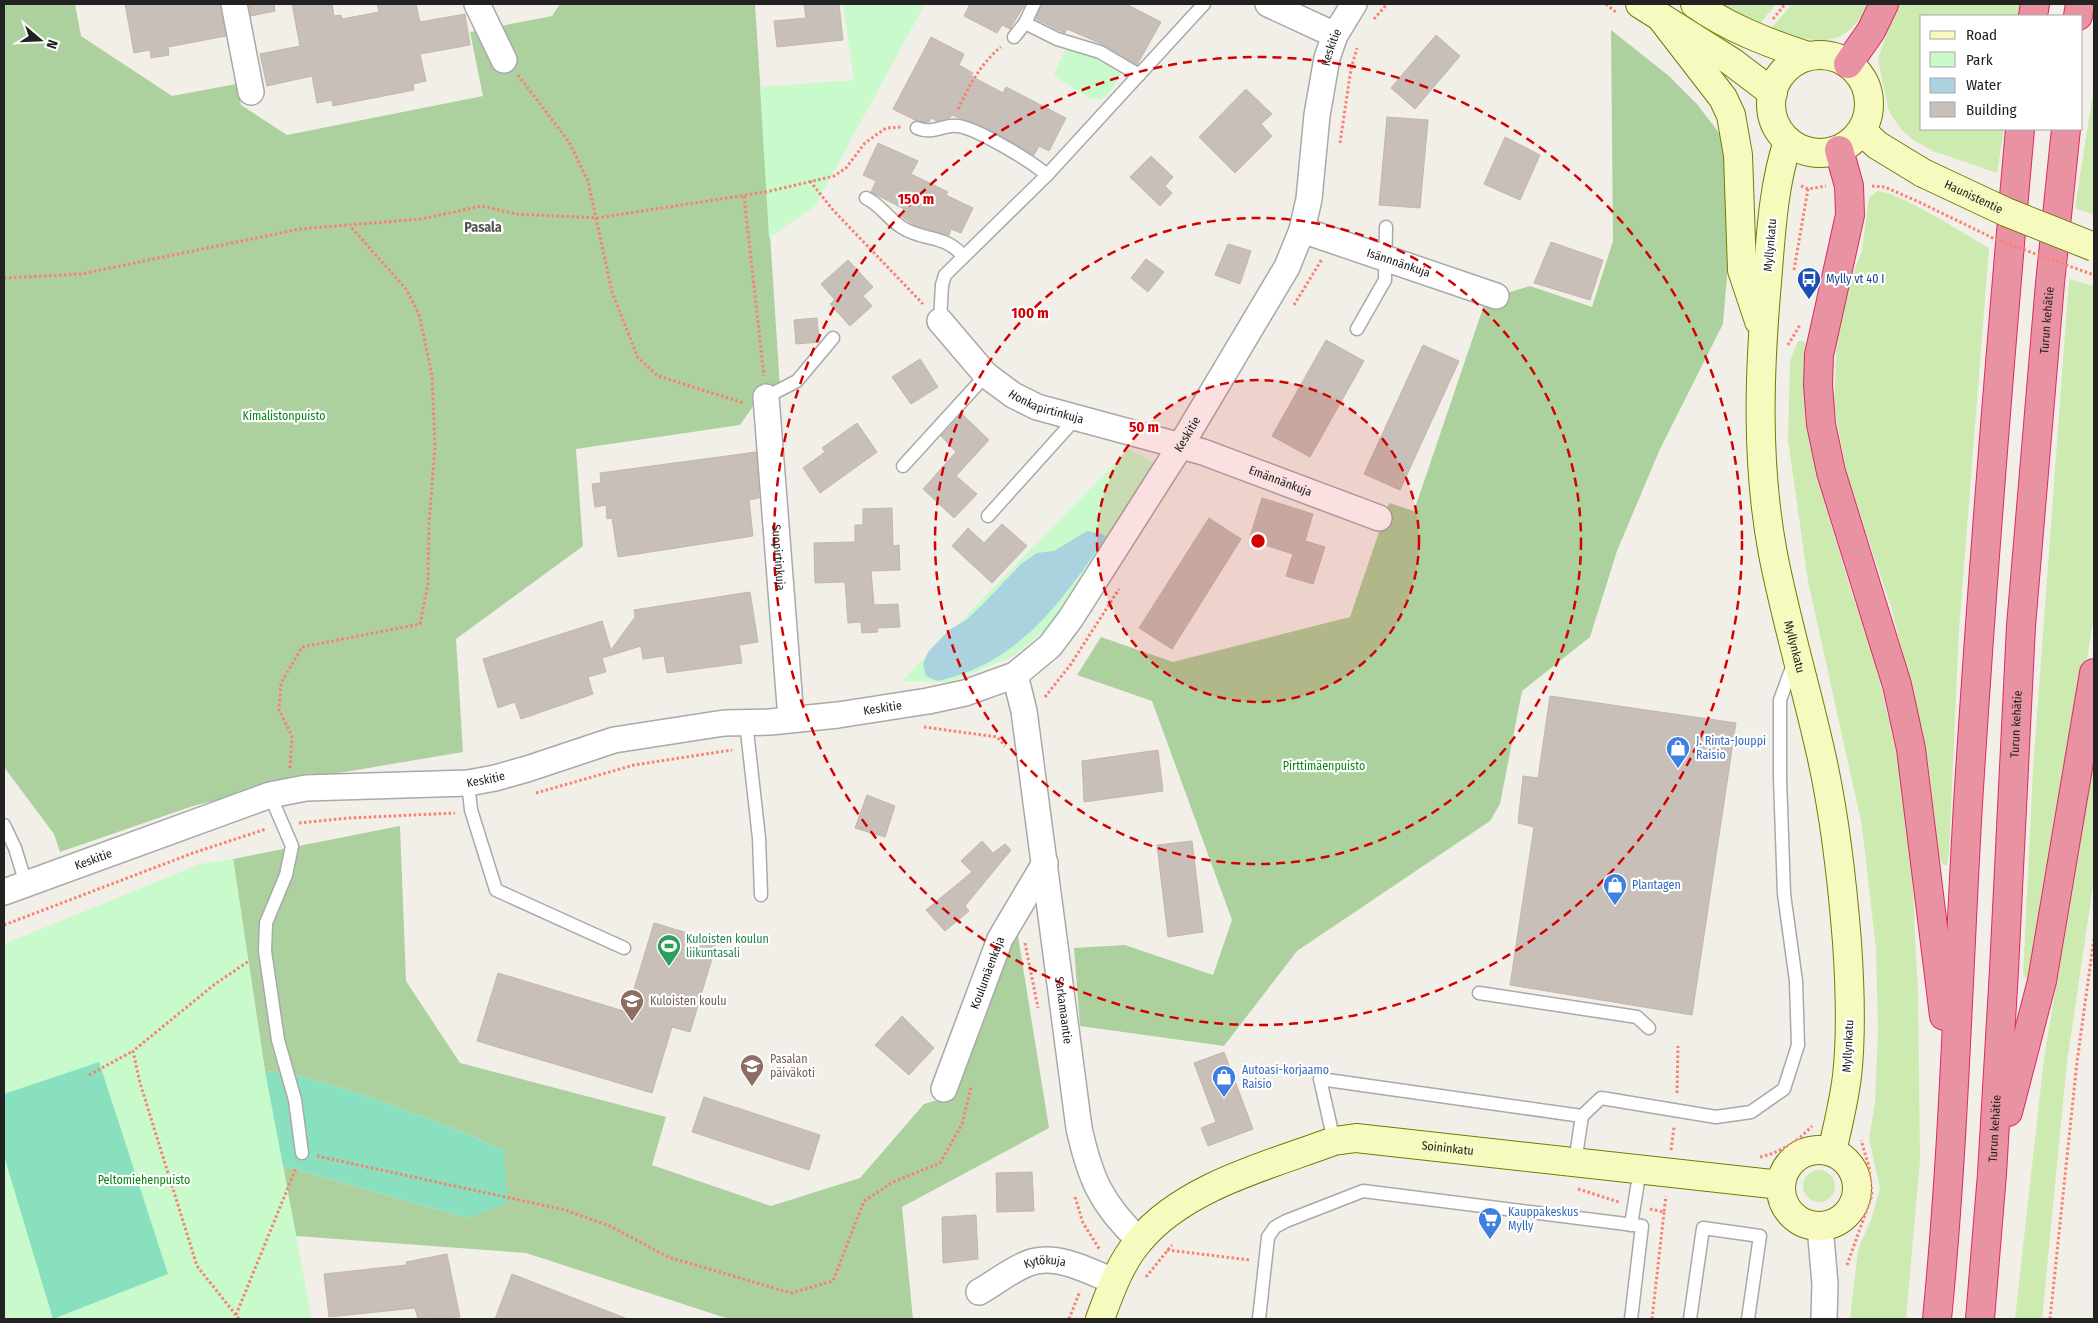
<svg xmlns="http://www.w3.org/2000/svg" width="2098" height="1323" viewBox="0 0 2098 1323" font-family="'Fira Sans Condensed',sans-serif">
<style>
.grass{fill:#cdebb0}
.forest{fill:#add19e}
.park{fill:#c8facc}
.pitch{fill:#88e0be}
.water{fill:#aad3df}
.building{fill:#c7bfb8;stroke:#c4b6ab}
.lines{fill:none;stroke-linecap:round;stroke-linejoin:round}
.lane-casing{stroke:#a9a9a9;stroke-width:15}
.street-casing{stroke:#a9a9a9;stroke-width:28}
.secondary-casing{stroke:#707d05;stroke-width:30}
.highway-casing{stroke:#dc2a67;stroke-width:30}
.path{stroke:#fa8072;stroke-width:3;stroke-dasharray:2.5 2.5;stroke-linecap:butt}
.lane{stroke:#fff;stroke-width:12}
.street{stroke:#fff;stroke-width:25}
.secondary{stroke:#f7fabf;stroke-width:28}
.highway{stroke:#e892a2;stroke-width:28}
.secondary-bridge-casing{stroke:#707d05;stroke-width:30;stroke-linecap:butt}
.path-bridge{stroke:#fa8072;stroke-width:3;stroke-dasharray:2.5 2.5;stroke-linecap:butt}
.secondary-bridge{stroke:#f7fabf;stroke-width:28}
.ring{fill:none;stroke:#d40000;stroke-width:2.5;stroke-dasharray:9 6}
.labels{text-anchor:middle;stroke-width:4.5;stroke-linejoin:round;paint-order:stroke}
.street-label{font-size:12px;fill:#222;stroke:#fff}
.transit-label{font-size:12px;fill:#164399;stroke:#fff;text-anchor:start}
.park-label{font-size:12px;fill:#0c8416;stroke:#fff}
.shop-label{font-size:12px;fill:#366cbe;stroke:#fff;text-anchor:start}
.leisure-label{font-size:12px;fill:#27864d;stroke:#fff;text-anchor:start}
.education-label{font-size:12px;fill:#785e54;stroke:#fff;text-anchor:start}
.neighbourhood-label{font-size:14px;font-weight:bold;fill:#555;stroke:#fff}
.centre{fill:#d40000;stroke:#fff;stroke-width:2.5}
.ring-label{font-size:15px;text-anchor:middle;font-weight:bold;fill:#d40000;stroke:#fff;stroke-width:4.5;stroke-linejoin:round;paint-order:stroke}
</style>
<rect width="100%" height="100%" fill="#f2efe9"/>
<!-- grass -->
<g class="grass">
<polygon points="1706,4 1776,4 1758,26"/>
<path d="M1792,4H1869C1843,53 1816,42 1770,30Z"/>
<polygon points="1897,4 2021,4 2020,16 1922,16 1922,129 2004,129 1997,173 1933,151 1913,140 1901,129 1892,116 1888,108 1878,59"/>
<polygon points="2094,86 2094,215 2075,208"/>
<path d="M1877,191C1900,192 1966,235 1989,248L1959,630L1949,855L1947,865H1944L1939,858L1928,762L1916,704L1891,607L1847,476L1834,405L1837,334L1846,292L1862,250L1868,204L1869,198Z"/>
<polygon points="2069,279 2094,286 2094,616 2069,771 2031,977 2025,978 2023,974 2033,770"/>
<polygon points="1798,341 1804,341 1806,344 1805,383 1819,483 1850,588 1870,645 1884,699 1897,756 1911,854 1918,992 1920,1161 1906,1319 1850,1319 1858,1250 1871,1220 1880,1188 1869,1139 1875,1102 1878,1031 1876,949 1862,826 1808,581 1788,440 1790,361"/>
<polygon points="2094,747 2094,879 2067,1062 2042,1319 2015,1319 2044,1058 2081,840"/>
<circle cx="1819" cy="1186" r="16"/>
</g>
<!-- forest -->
<g class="forest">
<polygon points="4,4 75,4 81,36 172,96 236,84 241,105 287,135 483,96 470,32 552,16 560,4 755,4 780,388 765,389 740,425 576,449 583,546 456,639 463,752 303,779 193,806 60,852 54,834 4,767"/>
<polygon points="1611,30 1669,76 1696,103 1720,134 1730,158 1732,217 1723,324 1660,449 1617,551 1590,637 1522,691 1500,804 1490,821 1297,951 1224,1046 1080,1026 1074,948 1125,945 1213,975 1232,920 1152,701 1077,675 1101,637 1173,662 1350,617 1389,503 1414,511 1486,299 1530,286 1592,307 1613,241"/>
<path d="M400,826L406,981L460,1063L666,1117L652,1165L771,1206L860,1178L924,1104L951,1096L1017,930L1049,1128L902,1207L913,1319H729L526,1253L296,1236L283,1166L468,1218L504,1150C460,1130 415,1113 369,1097C335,1086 301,1073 265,1071L233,859Z"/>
</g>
<!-- park -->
<g class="park">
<polygon points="843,4 925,4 815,206 769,238 760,87 854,80"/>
<path d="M1070,47H1081L1120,69C1121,79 1109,95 1100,100L1089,98L1057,78L1054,74L1064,52Z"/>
<polygon points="1129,449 1153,462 1111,536 1056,621 1014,656 951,682 902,681"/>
<polygon points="233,859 265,1071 312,1319 4,1319 4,944 200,864"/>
</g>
<!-- pitch -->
<g class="pitch">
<polygon points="99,1062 168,1274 53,1319 4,1156 4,1094"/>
<path d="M265,1071C301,1073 335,1086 369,1097C415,1113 460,1130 504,1150L507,1203L468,1218L283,1166Z"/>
</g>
<!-- water -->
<path class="water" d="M1087,531L1102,534L1106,537C1062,601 1019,664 937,681L926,676L923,664L928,652L949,630L966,620L983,604L1021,564L1037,553L1054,551Z"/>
<!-- building -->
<g class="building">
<polygon points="125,4 220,4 226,36 168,47 169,55 151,58 150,50 134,53"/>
<polygon points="249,4 274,4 275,11 251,16"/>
<polygon points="292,4 332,4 334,16 341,15 342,19 379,12 377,4 416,4 420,22 465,14 470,45 420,54 426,81 413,84 414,90 333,106 332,100 317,103 312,76 267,86 260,54 300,46"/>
<polygon points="804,4 839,4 843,40 777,47 774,21 806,18"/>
<polygon points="970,4 1025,4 1010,29 1002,25 997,33 964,16"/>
<polygon points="1042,4 1126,4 1161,22 1137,65 1104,45 1067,29 1065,33 1060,31 1036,19"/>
<polygon points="1436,35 1460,56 1415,109 1391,88"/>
<polygon points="931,37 964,54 959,65 973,73 971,76 1003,93 1006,87 1066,118 1049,151 1039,146 1034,155 994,132 952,115 950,118 937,121 931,118 929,122 925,122 915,120 893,109"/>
<polygon points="1246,89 1272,114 1261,124 1272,136 1235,173 1199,137"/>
<polygon points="1387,117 1428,120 1420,208 1379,205"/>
<polygon points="1505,137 1540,155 1520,200 1484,184"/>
<polygon points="878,143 918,161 911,174 948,192 946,195 973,208 961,233 951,229 949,235 914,225 901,216 904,209 871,192 876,181 863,175"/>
<polygon points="1151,156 1173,177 1165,186 1172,193 1160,206 1130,177"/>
<polygon points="1551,242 1603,260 1590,300 1534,283"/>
<polygon points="1228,244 1251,251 1240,284 1215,275"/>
<polygon points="1146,259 1164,272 1148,292 1131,278"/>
<polygon points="848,260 873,287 863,296 872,306 850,326 830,304 835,300 821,284"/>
<polygon points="817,318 819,342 796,344 794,320"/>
<polygon points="1326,340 1364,361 1310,457 1272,436"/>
<polygon points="1423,345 1459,361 1400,490 1364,474"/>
<polygon points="920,359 938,387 911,404 892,377"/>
<polygon points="962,414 989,440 956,476 977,494 954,518 923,489 956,452 941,436"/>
<polygon points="857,423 877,452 820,493 803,468 825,452 822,448"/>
<polygon points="756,452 759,498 749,500 753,536 618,557 612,518 607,519 606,505 595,507 592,484 601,483 600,473"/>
<polygon points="1262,498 1313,514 1305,541 1325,547 1313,584 1286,576 1293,554 1249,540"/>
<polygon points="892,508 893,546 899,545 900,570 871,571 874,605 898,604 900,627 877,628 878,632 862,633 861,622 848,623 845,582 815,583 814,543 855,542 855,525 863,525 863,509"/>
<polygon points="1209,518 1241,539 1172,649 1139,628"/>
<polygon points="1002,524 1027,546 992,583 952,546 968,528 984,543"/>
<polygon points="750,592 758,642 739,645 742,663 667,673 664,656 643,659 641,646 602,658 606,672 588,677 593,694 521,719 515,702 498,708 483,659 602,621 611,650 635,617 634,610"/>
<polygon points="1550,696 1736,723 1692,1015 1510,985 1534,827 1518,823 1523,776 1538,778"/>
<polygon points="1158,750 1163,791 1084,802 1082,761"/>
<polygon points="867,795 895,806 885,837 855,828"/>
<polygon points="982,841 993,853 1005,844 1011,850 965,906 969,911 945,931 926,910 972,872 961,861"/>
<polygon points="1192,841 1203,932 1168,937 1157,845"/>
<polygon points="654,923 717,942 690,1032 672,1027 652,1093 477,1041 498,973 627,1012"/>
<polygon points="902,1016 934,1048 909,1075 875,1045"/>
<polygon points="1224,1052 1253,1129 1208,1146 1201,1128 1216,1122 1194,1063"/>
<polygon points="704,1097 820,1135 809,1170 692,1132"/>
<polygon points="1032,1172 1034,1211 997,1212 996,1173"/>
<polygon points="976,1215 978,1259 943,1263 942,1217"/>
<polygon points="447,1254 460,1317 418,1319 415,1308 329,1317 324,1274 407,1265 406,1262"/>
<polygon points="512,1274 625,1318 625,1319 495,1319"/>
</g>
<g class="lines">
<!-- lane casing -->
<g class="lane-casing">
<g id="lane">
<polyline points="1025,23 1034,4"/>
<polyline points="1014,37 1025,23 1057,39 1100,52 1139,75"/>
<path d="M917,128C934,135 943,124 958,126C976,128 1033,162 1047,175"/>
<path d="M866,198C881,205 889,220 903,228C923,241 945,234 963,256"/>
<polyline points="940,321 942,285 945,275 1047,175 1204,4"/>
<polyline points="1357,329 1385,280 1386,227"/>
<polyline points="766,397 797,381 833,338"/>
<polyline points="903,466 986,375"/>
<polyline points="988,516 1077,417"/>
<polyline points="746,722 759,838 761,895"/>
<polyline points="468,783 471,810 496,890 624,948"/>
<polyline points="270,795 292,846 286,875 266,923 265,951 278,1040 295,1100 302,1153"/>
<polyline points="4,825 15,848 26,884"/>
<polyline points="1479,993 1637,1017 1649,1028"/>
<polyline points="1334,1141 1320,1079 1582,1116"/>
<polyline points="1575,1162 1582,1116 1601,1098 1716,1117 1751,1112 1784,1089 1798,1045 1796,981 1784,894 1780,778 1780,700 1794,662"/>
<polyline points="1631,1225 1640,1169"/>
<polyline points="1259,1319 1268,1237 1275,1227 1286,1221 1363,1191 1642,1226 1631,1319"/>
<polyline points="1690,1319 1703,1228 1760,1236 1748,1319"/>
</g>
</g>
<!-- street casing -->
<g class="street-casing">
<g id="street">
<polyline points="234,4 251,92"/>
<polyline points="477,4 504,60"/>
<polyline points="1268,4 1335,35"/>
<path id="s1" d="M1302,230L1496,296"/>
<path id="s2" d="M940,321L986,375L1013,395L1037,407L1203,452L1379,518"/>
<path id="s3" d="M766,397L791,719"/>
<path id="s4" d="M1015,675L1024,711L1079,1128C1090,1178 1101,1204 1139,1240"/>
<path id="s5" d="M4,892L270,795L306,788L468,783L495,778L527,769L614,740L724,723L770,722L838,715L928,701L965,693L1015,675L1050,646L1071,618L1181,445L1287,267L1302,230L1309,199L1317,115L1327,58L1335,35L1354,4"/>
<path id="s6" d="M944,1089L1000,939L1045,863"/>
<polyline points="1820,1226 1825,1284 1824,1319"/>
<path id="s7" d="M979,1292C995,1283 1012,1269 1029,1263C1057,1253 1089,1271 1115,1282"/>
</g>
</g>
<!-- secondary casing -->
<g class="secondary-casing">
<g id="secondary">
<polyline points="1640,4 1732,62 1773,93"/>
<path d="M1695,4C1729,28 1768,43 1808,56"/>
<polyline points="1662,19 1723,98 1731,115 1738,155 1742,270 1759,321"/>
<circle cx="1820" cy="104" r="49"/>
<polyline points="1862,131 1877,145 1923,173"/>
<path id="s8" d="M1788,141C1773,187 1771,234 1767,282C1759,373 1756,464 1773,554C1786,621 1806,687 1821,754C1835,816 1842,879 1847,942C1850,986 1852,1032 1847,1076C1844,1101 1838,1126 1832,1151"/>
<circle cx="1819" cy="1188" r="38"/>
<path id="s9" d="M1100,1319C1110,1292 1120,1263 1139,1241C1184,1186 1270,1165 1334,1141L1356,1138L1392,1142L1781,1185"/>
</g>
</g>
<!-- highway casing -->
<g class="highway-casing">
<g id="highway">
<polyline points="2033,16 2035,4"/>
<polyline points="2078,16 2080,4"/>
<polyline points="1848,64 1871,31 1884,4"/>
<polyline points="1839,150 1849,186 1850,215 1819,355 1818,385 1821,424 1831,472 1897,685 1911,749 1944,1016"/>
<polyline points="2008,1112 2042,981 2094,673"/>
<path d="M1937,1319C1954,1148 1958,976 1968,804C1982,579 2000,354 2020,129"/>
<path id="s10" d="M1980,1319L1992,1174L2004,970L2021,626L2050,283L2066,129"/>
</g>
</g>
<!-- path -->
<g class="path">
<polyline points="1606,4 1617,13"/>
<polyline points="1374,19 1387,4"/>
<polyline points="1773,19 1785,4"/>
<polyline points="518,75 569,142 588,181 612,292 638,358 658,376 744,403"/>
<path d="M958,109C970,85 980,64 1001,47"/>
<polyline points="1340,143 1351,69 1357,48"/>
<polyline points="810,181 833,210 923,304"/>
<polyline points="1801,186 1808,189 1826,186"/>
<polyline points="1872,186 1885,187 1919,202"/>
<polyline points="744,196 764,376"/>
<polyline points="1794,270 1808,189"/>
<polyline points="4,278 81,274 300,229 421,219 482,206 516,214 597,218 766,192 834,176 846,168 865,143 876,135 886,128 902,127"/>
<polyline points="1294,305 1322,259"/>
<polyline points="1788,345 1800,325"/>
<polyline points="1045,697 1071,664 1119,589"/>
<polyline points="924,727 997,737 1005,746"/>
<polyline points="290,768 292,736 279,710 281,683 302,647 420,624 428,583 429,523 435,447 432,375 419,314 406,289 351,227"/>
<polyline points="536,793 634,765 732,750"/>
<polyline points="299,823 350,818 455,813"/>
<polyline points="4,925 193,853 266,829"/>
<polyline points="1025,943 1038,1008"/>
<polyline points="89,1075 133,1051"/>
<polyline points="1677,1093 1678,1046"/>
<polyline points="1671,1150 1674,1127"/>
<polyline points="317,1156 565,1210 610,1226 668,1257 791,1293 833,1281 864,1201 893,1182 940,1163 962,1124 971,1087"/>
<path d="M1760,1157C1781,1152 1797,1142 1812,1126"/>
<polyline points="1578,1189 1619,1202"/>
<polyline points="1075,1197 1083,1223 1100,1250"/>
<polyline points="1650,1209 1664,1212 1666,1196"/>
<polyline points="1167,1250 1250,1260"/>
<polyline points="1847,1265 1872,1195 1869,1167 1861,1140"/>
<polyline points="1146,1277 1172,1245"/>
<polyline points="236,1315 296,1168"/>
<polyline points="239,1319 197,1266 140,1083 133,1051 215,984 249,961"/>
<polyline points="1069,1319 1080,1291"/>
<polyline points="1652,1319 1664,1212"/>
<polyline points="2050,1319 2077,1062 2094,938"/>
</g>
<!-- lane -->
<use href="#lane" class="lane"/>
<!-- street -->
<use href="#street" class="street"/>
<!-- secondary -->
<use href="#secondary" class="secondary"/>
<!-- highway -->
<use href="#highway" class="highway"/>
<!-- secondary-bridge casing -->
<g class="secondary-bridge-casing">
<g id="secondary-bridge">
<path id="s11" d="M1923,173L2006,212L2094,247"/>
</g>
</g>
<!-- path-bridge -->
<polyline class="path-bridge" points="1919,202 1997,240 2094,275"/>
<!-- secondary-bridge -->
<use href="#secondary-bridge" class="secondary-bridge"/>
</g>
<!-- distance rings -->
<circle cx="1258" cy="541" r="161" fill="#d40000" fill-opacity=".12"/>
<g class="ring">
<circle cx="1258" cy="541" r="161"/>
<circle cx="1258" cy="541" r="323"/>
<circle cx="1258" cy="541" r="484"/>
</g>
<!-- icons -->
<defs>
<g id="bus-pin" transform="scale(1.25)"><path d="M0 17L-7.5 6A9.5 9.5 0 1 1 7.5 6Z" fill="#1a4fb4" stroke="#fff"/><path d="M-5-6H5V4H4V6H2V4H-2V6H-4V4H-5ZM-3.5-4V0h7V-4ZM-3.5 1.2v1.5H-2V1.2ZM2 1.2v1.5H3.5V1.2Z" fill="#fff"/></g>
<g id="shop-pin" transform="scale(1.25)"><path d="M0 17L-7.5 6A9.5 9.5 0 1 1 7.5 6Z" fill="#3f7fe0" stroke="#fff"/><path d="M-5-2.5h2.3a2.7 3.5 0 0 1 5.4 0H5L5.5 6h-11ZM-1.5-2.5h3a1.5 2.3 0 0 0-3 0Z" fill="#fff"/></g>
<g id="stadium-pin" transform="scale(1.25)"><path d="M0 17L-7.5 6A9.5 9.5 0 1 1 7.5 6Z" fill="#2e9e5b" stroke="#fff"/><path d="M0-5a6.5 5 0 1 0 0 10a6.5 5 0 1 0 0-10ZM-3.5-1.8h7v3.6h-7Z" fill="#fff"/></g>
<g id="school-pin" transform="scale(1.25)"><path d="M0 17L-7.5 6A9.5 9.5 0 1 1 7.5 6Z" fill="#8d6e63" stroke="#fff"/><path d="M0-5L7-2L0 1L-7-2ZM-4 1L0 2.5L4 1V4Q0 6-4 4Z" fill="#fff"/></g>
<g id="supermarket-pin" transform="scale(1.25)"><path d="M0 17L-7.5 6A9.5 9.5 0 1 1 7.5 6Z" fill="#3f7fe0" stroke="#fff"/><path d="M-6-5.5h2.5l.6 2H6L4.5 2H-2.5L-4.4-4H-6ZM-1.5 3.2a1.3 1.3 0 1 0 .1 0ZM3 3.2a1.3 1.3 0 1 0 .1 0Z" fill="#fff"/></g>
</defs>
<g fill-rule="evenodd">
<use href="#bus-pin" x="1809" y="279"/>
<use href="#shop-pin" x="1678" y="748"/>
<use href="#shop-pin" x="1615" y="885"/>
<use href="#stadium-pin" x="669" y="946"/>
<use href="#school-pin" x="632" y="1001"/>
<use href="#school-pin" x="752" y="1066"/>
<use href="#shop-pin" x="1224" y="1077"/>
<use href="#supermarket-pin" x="1490" y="1219"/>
</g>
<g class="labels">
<!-- street labels -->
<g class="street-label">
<text dy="4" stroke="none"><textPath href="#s5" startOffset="1760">Keskitie</textPath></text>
<text dy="4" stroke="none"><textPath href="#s11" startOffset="56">Haunistentie</textPath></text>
<text transform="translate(1770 245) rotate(-85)" y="4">Myllynkatu</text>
<text dy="4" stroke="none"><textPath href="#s1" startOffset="102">Isännnänkuja</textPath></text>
<text dy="4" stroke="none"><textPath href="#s10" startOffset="1001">Turun kehätie</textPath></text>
<text dy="4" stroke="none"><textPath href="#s2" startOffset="140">Honkapirtinkuja</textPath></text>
<text dy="4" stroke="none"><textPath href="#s5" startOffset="1340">Keskitie</textPath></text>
<text dy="4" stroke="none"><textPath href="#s2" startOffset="386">Emännänkuja</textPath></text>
<text dy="4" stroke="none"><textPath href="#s3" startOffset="161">Suopirtinkuja</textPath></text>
<text dy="4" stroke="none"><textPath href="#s8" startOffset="511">Myllynkatu</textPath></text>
<text dy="4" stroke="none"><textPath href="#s5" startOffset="905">Keskitie</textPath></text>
<text dy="4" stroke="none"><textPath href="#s10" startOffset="596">Turun kehätie</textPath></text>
<text dy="4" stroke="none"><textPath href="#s5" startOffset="500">Keskitie</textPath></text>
<text dy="4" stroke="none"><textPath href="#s5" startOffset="95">Keskitie</textPath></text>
<text dy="4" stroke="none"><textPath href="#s6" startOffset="124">Koulumäenkuja</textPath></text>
<text dy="4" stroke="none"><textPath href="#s4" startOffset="339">Sarkamaantie</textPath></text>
<text transform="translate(1848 1046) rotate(-87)" y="4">Myllynkatu</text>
<text dy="4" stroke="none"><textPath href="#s10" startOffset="191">Turun kehätie</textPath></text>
<text dy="4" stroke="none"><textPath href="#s9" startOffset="424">Soininkatu</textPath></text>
<text dy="4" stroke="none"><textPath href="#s7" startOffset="74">Kytökuja</textPath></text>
</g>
<!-- transit labels -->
<g class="transit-label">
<text x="1826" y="283">Mylly vt 40 I</text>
</g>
<!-- park labels -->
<g class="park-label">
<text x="284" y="420">Kimalistonpuisto</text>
<text x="1324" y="770">Pirttimäenpuisto</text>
<text x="144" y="1184">Peltomiehenpuisto</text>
</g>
<!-- shop labels -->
<g class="shop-label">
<text x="1696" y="745">J. Rinta-Jouppi<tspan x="1696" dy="14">Raisio</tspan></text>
<text x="1632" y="889">Plantagen</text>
<text x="1242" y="1074">Autoasi-korjaamo<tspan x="1242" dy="14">Raisio</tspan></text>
<text x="1508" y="1216">Kauppakeskus<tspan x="1508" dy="14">Mylly</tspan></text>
</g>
<!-- leisure labels -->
<g class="leisure-label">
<text x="686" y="943">Kuloisten koulun<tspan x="686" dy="14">liikuntasali</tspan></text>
</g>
<!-- education labels -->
<g class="education-label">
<text x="650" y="1005">Kuloisten koulu</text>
<text x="770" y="1063">Pasalan<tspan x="770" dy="14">päiväkoti</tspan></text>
</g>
<!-- neighbourhood labels -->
<g class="neighbourhood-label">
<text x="483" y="232">Pasala</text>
</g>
</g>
<circle cx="1258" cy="541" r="8" class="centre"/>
<g class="ring-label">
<text x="916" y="204">150 m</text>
<text x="1030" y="318">100 m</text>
<text x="1144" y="432">50 m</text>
</g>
<!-- border -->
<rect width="2098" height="1323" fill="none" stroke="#222222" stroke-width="10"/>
<!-- legend -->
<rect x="1920" y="15" width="162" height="115" fill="#ffffff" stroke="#a7a7a7"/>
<rect x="1930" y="31" width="25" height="8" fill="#f7fabf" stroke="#a7a7a7"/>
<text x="1966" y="40" font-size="15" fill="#222222">Road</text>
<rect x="1930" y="52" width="25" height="15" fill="#c8facc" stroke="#a7a7a7"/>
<text x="1966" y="65" font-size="15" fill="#222222">Park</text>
<rect x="1930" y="78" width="25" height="15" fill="#aad3df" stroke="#a7a7a7"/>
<text x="1966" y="90" font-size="15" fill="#222222">Water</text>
<rect x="1930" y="102" width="25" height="15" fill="#c7bfb8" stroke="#a7a7a7"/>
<text x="1966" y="115" font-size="15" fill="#222222">Building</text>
<!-- north arrow -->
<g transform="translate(40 40) rotate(109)" stroke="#ffffff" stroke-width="4" paint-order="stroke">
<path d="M0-4L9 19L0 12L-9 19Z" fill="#222222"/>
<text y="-8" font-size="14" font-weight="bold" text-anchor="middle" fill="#222222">N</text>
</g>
</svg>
